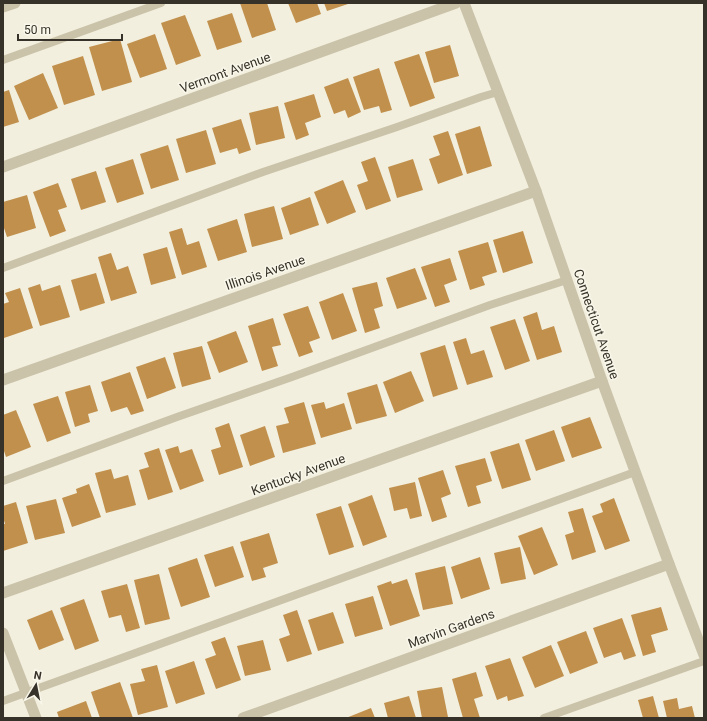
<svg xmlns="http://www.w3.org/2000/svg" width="707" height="721" viewBox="0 0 707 721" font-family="Roboto,sans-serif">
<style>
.building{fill:#c1904d}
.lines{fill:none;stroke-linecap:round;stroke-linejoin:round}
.service{stroke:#cac3aa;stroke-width:8}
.minor{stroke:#cac3aa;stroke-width:11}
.tertiary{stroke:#cac3aa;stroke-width:11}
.labels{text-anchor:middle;stroke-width:3;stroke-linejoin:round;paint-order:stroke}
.street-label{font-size:13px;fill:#373229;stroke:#f9f7ea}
</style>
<rect width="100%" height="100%" fill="#f2efde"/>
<!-- building -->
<g class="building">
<polygon points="240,3 267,3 276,30 252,38"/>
<polygon points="288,3 317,3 321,14 296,23"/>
<polygon points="324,3 351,3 327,11"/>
<polygon points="232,13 242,42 217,50 207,21"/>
<polygon points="185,15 201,56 176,65 161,23"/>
<polygon points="155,34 167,69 140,78 127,44"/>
<polygon points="120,39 132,82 102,91 89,47"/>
<polygon points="450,45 459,76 434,83 425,52"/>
<polygon points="419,54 435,98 410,107 394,62"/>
<polygon points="83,56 95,95 64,105 52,66"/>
<polygon points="379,68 392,110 381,113 379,106 364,110 353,77"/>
<polygon points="43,73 58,108 29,120 14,86"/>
<polygon points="348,78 361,112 348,118 345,110 334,114 324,87"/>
<polygon points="9,90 19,122 3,127 3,92"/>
<polygon points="314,94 321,117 305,123 309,135 296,140 284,103"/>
<polygon points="278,106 285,138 256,145 249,113"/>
<polygon points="241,119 251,150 239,154 237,148 220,153 212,128"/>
<polygon points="480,126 492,166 467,174 455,134"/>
<polygon points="206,130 216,164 186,173 176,139"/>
<polygon points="448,131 463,175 438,184 429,159 440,155 433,136"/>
<polygon points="168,145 179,180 151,189 140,154"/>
<polygon points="375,157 391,201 366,210 357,185 368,181 361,162"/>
<polygon points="133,159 144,194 117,203 105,168"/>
<polygon points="413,159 423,190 397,198 388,167"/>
<polygon points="96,171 106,202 81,210 71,179"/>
<polygon points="343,180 356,212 327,224 314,192"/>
<polygon points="58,183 67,207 58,210 66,231 50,237 33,192"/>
<polygon points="27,195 36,228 7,237 3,225 3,202"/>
<polygon points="310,197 319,225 290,235 281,208"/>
<polygon points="274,206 283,239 252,247 244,214"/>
<polygon points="237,219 247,252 218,261 207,229"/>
<polygon points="182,228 187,245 199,241 207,267 182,275 169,232"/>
<polygon points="523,231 533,263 503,273 493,240"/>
<polygon points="488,242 497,272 482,277 485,285 470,290 458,251"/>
<polygon points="167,247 176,278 151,285 143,254"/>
<polygon points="111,253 117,270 128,266 137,293 111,301 98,257"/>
<polygon points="450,258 457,280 444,285 450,302 435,307 421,267"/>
<polygon points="415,268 427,299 397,309 386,278"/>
<polygon points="96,273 105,303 80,311 71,280"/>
<polygon points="377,282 383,306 374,309 380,328 365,333 352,288"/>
<polygon points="40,284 42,291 60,285 70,317 40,326 28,288"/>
<polygon points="20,288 33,328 4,338 3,335 3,304 9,302 5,293"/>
<polygon points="343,293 357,331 332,340 319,302"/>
<polygon points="308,306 320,338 309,342 313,352 299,357 283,314"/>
<polygon points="537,312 542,330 554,326 562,352 537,360 523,317"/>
<polygon points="273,318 281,345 272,347 278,366 262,371 248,326"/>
<polygon points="515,319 530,361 505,370 490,327"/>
<polygon points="236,331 248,362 219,373 207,342"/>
<polygon points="466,338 471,354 484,350 493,377 467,385 453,342"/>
<polygon points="445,345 458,389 433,397 420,353"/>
<polygon points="202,346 211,379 182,387 173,353"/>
<polygon points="165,357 176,388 147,399 136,367"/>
<polygon points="411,371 424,401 395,413 383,382"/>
<polygon points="130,372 144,411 131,415 127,407 111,412 101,382"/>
<polygon points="377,384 387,416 356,424 347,393"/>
<polygon points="90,385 98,411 88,414 90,422 75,427 65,392"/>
<polygon points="58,396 71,433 47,442 33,404"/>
<polygon points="304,402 316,444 283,453 276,426 289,423 284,408"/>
<polygon points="324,402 326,409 344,403 352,429 321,438 311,405"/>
<polygon points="16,410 31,447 6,457 3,448 3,415"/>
<polygon points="590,417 602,448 572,458 561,427"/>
<polygon points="229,423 243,467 219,475 211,450 221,447 215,428"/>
<polygon points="265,426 275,457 250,466 240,435"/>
<polygon points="554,430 565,461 536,471 525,440"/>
<polygon points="519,443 531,480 502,489 490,452"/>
<polygon points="178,446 180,453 192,449 204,481 180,490 165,450"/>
<polygon points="159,448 173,492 148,500 139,470 149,467 144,453"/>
<polygon points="485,458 492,481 476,486 481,503 468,507 455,466"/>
<polygon points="111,469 114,479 128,475 136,505 106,513 95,473"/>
<polygon points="443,470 451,494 441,498 447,517 432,522 418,478"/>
<polygon points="415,482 422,516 410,519 407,508 394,511 389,488"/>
<polygon points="89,484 101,517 72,527 62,498 77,493 76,489"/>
<polygon points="372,495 387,537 363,546 348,504"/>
<polygon points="614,498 630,541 605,550 592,516 603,512 600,504"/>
<polygon points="56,499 65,533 35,540 26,506"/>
<polygon points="16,502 28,543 3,551 3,524 5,524 3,517 3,506"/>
<polygon points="341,506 354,547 329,555 316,514"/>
<polygon points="583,508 596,552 572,560 565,535 574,532 568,512"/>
<polygon points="542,527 558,565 534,575 518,536"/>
<polygon points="269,533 278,563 263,568 266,577 252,581 240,542"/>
<polygon points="233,546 244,577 215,587 204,555"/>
<polygon points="520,547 526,579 501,584 494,553"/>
<polygon points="480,557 490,589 461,599 451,567"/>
<polygon points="197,558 210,597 181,607 168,568"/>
<polygon points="445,566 453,604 423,610 415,573"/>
<polygon points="159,574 170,619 145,625 134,580"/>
<polygon points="407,579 420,616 390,626 377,586 391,581 392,584"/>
<polygon points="127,584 140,628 126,632 121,615 109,618 101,591"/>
<polygon points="373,596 383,629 355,637 345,604"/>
<polygon points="84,599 99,641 75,650 60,608"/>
<polygon points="661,607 668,630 651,635 656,652 643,656 631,615"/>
<polygon points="52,610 64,640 39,650 27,620"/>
<polygon points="297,610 312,654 287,662 279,639 290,635 283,615"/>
<polygon points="333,612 344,643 318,651 308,620"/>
<polygon points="622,618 636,656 624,660 621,652 604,658 593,628"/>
<polygon points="586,631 598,663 570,674 557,642"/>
<polygon points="225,637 241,680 216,689 205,659 216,655 211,642"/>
<polygon points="263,640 271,670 245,676 237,646"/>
<polygon points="551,645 564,676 535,688 522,657"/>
<polygon points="510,658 524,696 508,701 507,696 497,700 485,666"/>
<polygon points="194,661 205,694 176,704 165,671"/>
<polygon points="157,665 168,707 138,715 130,684 145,681 141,669"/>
<polygon points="476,672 483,696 474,699 480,718 463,718 452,679"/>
<polygon points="120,682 133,718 100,718 91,692"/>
<polygon points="442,687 448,717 443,718 422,718 417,691"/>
<polygon points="409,696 416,718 388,718 384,703"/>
<polygon points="653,696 659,718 643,718 638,700"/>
<polygon points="677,698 679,709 692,706 695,718 667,718 663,701"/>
<polygon points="86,701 92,718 59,718 57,712"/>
<polygon points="371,708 375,718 346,718"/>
</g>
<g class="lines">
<!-- service -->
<g class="service">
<polyline points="3,60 161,3"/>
<polyline points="3,268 263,172 397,127 481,97 498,92"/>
<polyline points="3,481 177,417 292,377 490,305 567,280"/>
<polyline points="3,701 635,472"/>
<polyline points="544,718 704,661"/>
</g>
<!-- minor -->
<g class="minor">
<polyline points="3,167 456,3"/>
<polyline points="3,380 536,191"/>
<polyline points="3,593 602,381"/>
<polyline points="3,633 36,718"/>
<polyline points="243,718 669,564"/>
</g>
<!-- tertiary -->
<g class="tertiary">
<polyline points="464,3 536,191 602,381 669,564 704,655"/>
<polyline points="3,7 15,3"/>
</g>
</g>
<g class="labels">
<!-- street labels -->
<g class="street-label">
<text transform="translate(225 72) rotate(-20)" y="5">Vermont Avenue</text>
<text transform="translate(265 272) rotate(-19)" y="5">Illinois Avenue</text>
<text transform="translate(597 324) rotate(71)" y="5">Connecticut Avenue</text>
<text transform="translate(298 474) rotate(-20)" y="5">Kentucky Avenue</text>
<text transform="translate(451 628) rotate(-20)" y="5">Marvin Gardens</text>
</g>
</g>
<!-- border -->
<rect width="707" height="721" fill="none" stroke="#373229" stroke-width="8"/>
<!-- north arrow -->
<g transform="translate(36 685) rotate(10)" stroke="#f9f7ea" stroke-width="3" paint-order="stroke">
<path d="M0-3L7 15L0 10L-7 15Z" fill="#373229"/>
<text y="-6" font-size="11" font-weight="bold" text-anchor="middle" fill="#373229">N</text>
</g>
<!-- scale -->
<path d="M18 34v6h104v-6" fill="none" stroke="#373229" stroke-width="2"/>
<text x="24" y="34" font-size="12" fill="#373229" stroke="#f9f7ea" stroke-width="3" paint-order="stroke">50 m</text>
</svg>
